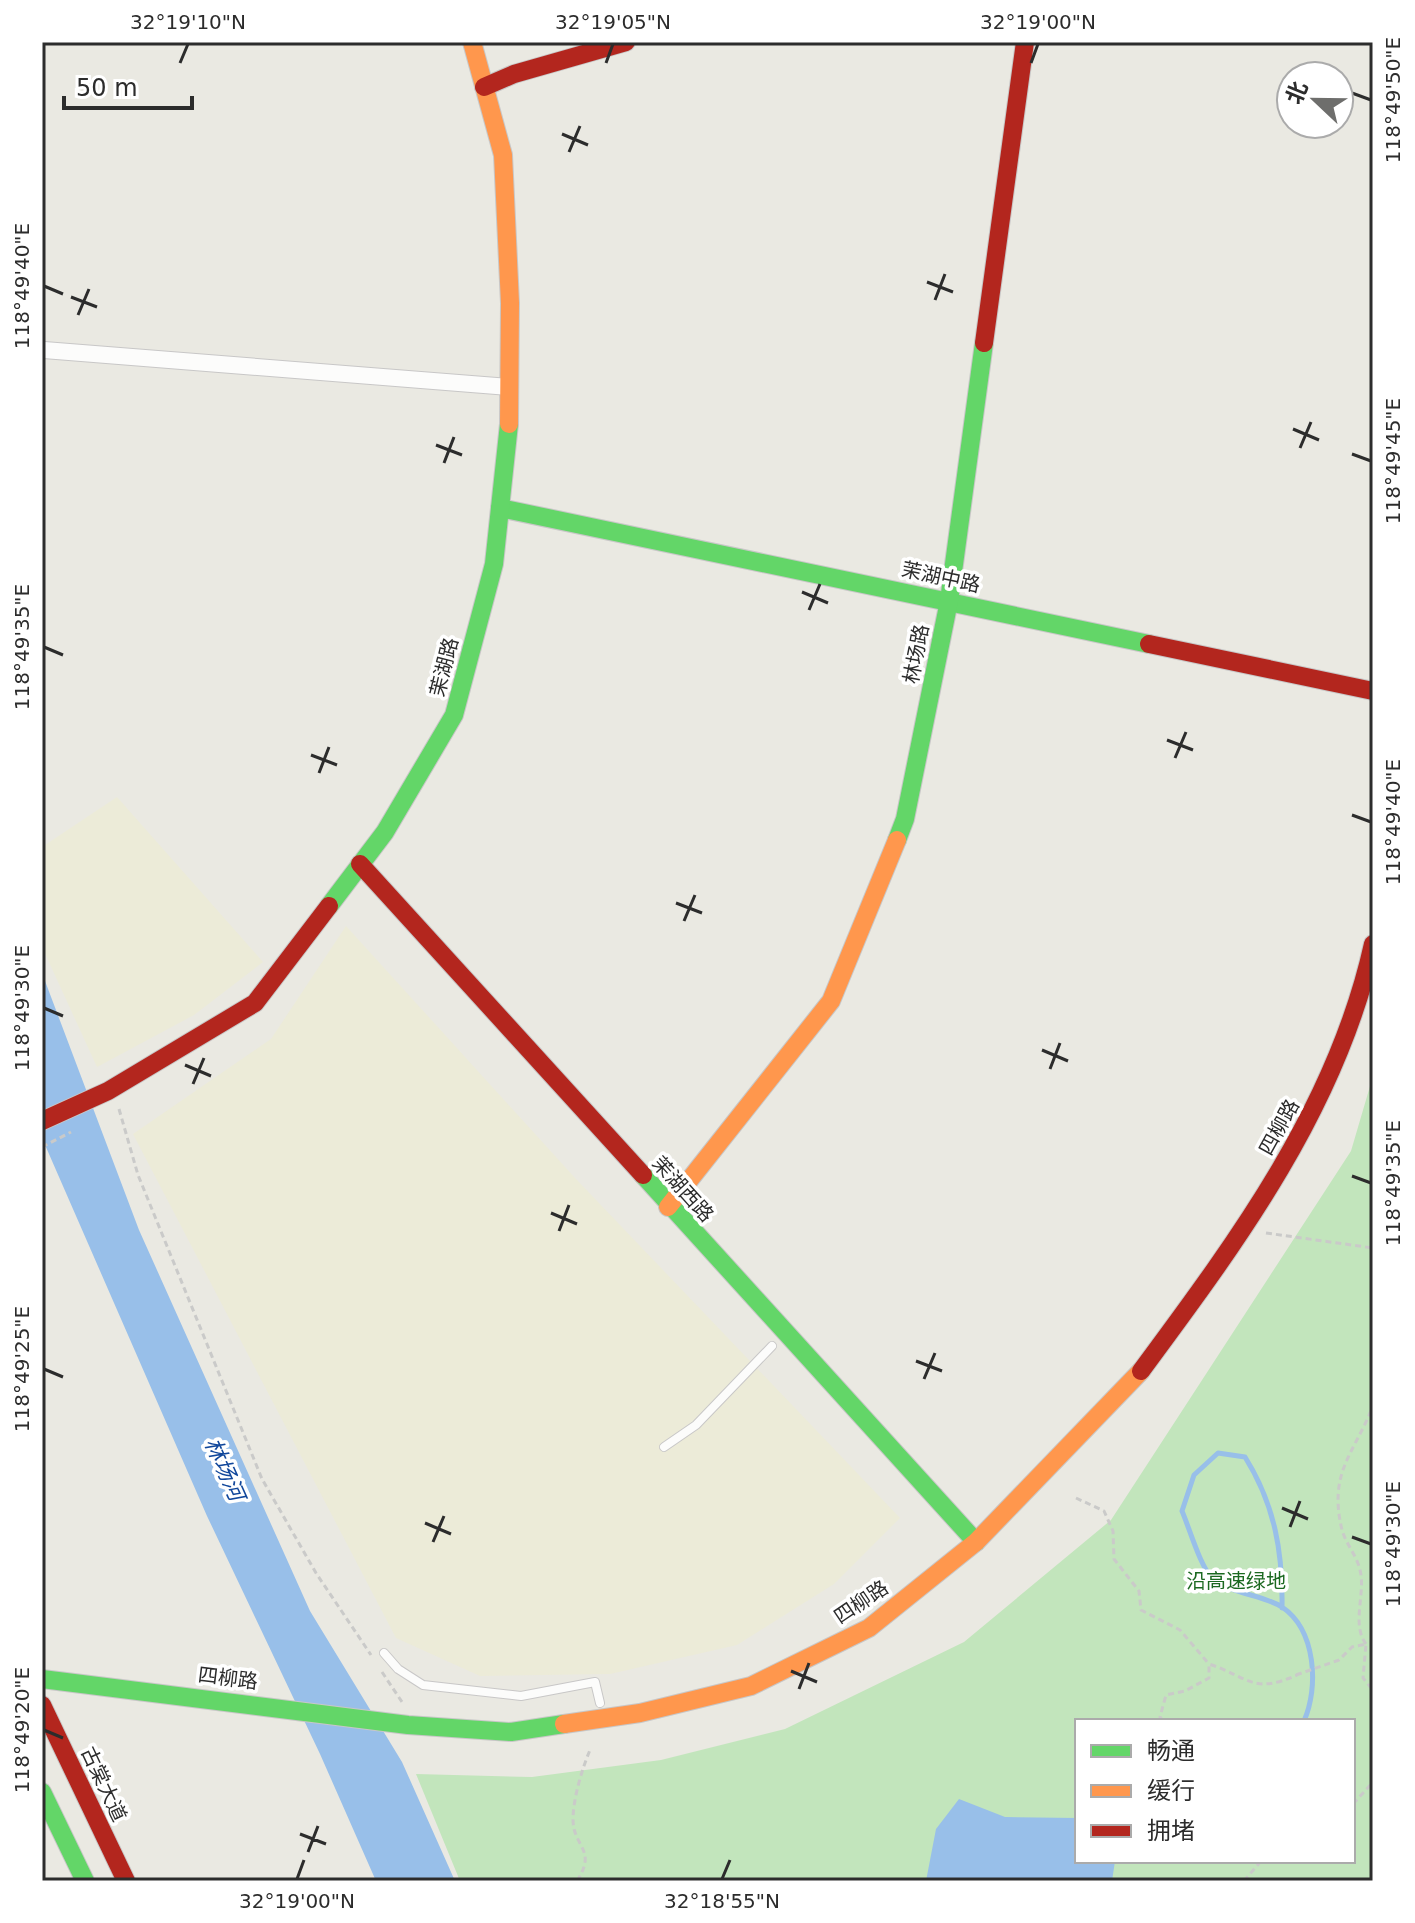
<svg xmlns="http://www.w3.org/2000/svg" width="1415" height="1923" viewBox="0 0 1415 1923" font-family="'DejaVu Sans','Noto Sans SC',sans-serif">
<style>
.education{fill:#ecebd8}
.green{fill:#c2e5bc;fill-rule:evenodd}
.water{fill:#98bfe9}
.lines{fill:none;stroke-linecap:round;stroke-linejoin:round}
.stream{stroke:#98bfe9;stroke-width:5}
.lane-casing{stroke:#c8c7c7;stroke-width:10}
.street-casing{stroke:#c8c7c7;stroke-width:18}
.fast-casing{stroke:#c8c7c7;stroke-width:20}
.slow-casing{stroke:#c8c7c7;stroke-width:20}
.jam-casing{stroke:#c8c7c7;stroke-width:20}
.path{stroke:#cacac9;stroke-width:3;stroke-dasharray:6 4;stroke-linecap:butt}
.lane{stroke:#fcfcfb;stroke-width:8}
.street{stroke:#fcfcfb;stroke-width:16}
.fast{stroke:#63d668;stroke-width:18}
.slow{stroke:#ff974d;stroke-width:18}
.jam{stroke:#b3261e;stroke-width:18}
.ticks{fill:none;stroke:#2c2c2c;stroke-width:3}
.labels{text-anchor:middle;stroke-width:7;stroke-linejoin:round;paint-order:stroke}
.street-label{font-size:20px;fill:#2c2c2c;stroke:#fff}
.park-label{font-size:20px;fill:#1c6921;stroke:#fff}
.water-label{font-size:22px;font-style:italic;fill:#11479b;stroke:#fff}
.neatline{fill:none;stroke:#2c2c2c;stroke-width:3}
.ticks-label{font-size:20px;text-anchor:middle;fill:#2c2c2c}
</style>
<rect width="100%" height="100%" fill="#eae9e2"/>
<!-- education -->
<g class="education">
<polygon points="117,797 263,962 194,1015 97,1067 42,947 42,847"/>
<polygon points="346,926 576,1179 900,1518 834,1584 737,1645 610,1674 480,1676 396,1638 133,1134 271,1039"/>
</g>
<!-- green -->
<path class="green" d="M1373,1076V1881H460L416,1774L532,1777L661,1760L785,1729L964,1642L1111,1520L1351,1151ZM1077,1721H1353V1861H1077Z"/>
<!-- water -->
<g class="water">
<polygon points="42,973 139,1230 310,1611 402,1762 455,1881 376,1881 320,1754 207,1516 42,1138"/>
<polygon points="959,1799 1005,1817 1077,1818 1077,1861 1115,1861 1112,1881 926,1881 936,1829"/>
</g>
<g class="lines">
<!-- stream -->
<path class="stream" d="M1282,1608C1283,1553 1275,1505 1245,1457L1218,1453L1194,1475L1182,1511C1189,1527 1201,1569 1213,1579C1234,1595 1261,1594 1282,1607C1316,1630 1319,1687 1304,1721"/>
<!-- lane casing -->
<g class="lane-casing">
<g id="lane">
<polyline points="664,1447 696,1425 772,1346"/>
<polyline points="384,1653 398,1669 423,1685 521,1696 595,1682 600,1703"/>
</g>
</g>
<!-- street casing -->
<g class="street-casing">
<polyline id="street" points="44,350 509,387"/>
</g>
<!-- fast casing -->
<g class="fast-casing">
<g id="fast">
<polyline points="500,508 1149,644"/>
<polyline points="897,840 905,819 949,601 984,343"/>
<polyline points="329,906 385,832 454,715 494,564 509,424"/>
<polyline points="643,1175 976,1542"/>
<polyline points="42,1679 408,1725 511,1732 564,1724"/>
<polyline points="42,1792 85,1881"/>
</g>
</g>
<!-- slow casing -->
<g class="slow-casing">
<g id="slow">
<polyline points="472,42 503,155 510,303 509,424"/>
<polyline points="668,1207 831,1001 897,840"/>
<polyline points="564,1724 640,1713 751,1686 869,1628 976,1542 1141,1371"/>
</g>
</g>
<!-- jam casing -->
<g class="jam-casing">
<g id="jam">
<polyline points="484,87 514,74 626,42"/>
<polyline points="984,343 1025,42"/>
<polyline points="1149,644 1373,691"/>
<polyline points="360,864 643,1175"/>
<polyline points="42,1121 108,1091 255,1003 329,906"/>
<path d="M1141,1371C1238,1240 1337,1107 1373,944"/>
<polyline points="42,1705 126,1881"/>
</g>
</g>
<!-- path -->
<g class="path">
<polyline points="119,1109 138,1175 262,1479 316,1573 371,1655"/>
<polyline points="42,1147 71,1132"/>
<polyline points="1266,1233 1373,1248"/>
<polyline points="1076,1498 1104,1511 1113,1531 1114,1559 1139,1591 1141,1610 1180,1630 1209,1664"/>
<path d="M1366,1644C1351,1624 1366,1593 1360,1570C1357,1556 1346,1544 1342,1530C1328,1472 1354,1454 1373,1406"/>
<polyline points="382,1672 402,1702"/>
<polyline points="1296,1675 1339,1660 1352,1647 1366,1644 1363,1678 1373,1690"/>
<path d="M1163,1721L1160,1717L1166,1695L1185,1691L1209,1678V1664C1249,1677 1252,1695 1297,1675"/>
<polyline points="1353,1804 1373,1782"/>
<path d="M577,1881C598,1848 572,1848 573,1817C574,1796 582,1769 590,1750"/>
<polyline points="1244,1881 1261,1861"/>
</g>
<!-- lane -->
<use href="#lane" class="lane"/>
<!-- street -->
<use href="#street" class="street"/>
<!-- fast -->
<use href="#fast" class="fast"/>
<!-- slow -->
<use href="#slow" class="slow"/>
<!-- jam -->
<use href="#jam" class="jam"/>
</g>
<!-- ticks -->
<path class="ticks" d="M180,63L188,44M606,63L613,44M1031,63L1038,44M1352,93L1371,100M562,134L588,145M569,152L580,126M927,282L953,292M44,286L63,294M71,297L97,307M935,300L945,274M78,315L89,289M1293,429L1319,440M436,445L462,455M1300,448L1311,422M1352,454L1371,461M444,463L454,437M802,592L828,603M809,610L820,584M44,647L63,655M1167,740L1193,750M311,755L337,765M1175,758L1186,732M319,773L329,747M1352,815L1371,822M676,903L702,913M684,921L695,895M44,1008L63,1016M1042,1050L1068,1061M185,1065L211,1076M1050,1069L1060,1043M193,1084L204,1058M1352,1176L1371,1183M551,1213L577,1224M559,1231L569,1205M916,1361L942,1371M44,1369L63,1377M924,1379L935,1353M1282,1508L1308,1519M425,1523L451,1534M1290,1527L1300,1501M1352,1537L1371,1544M433,1542L444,1516M791,1671L817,1682M799,1689L809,1663M44,1730L63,1738M300,1834L326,1844M308,1852L318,1826M297,1879L304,1860M722,1879L730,1860"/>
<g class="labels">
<!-- street labels -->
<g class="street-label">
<text transform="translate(941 577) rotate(12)" y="7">茉湖中路</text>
<text transform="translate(916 654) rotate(-79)" y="7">林场路</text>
<text transform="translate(444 667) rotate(-76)" y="7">茉湖路</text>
<text transform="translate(1279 1127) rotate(-61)" y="7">四柳路</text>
<text transform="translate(683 1189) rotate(48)" y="7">茉湖西路</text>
<text transform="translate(861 1602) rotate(-34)" y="7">四柳路</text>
<text transform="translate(228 1678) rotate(7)" y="7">四柳路</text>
<text transform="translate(104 1784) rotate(65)" y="7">古棠大道</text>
</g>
<!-- park labels -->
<g class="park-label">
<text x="1236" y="1588">沿高速绿地</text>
</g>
<!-- water labels -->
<g class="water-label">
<text transform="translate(225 1469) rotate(66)" y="8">林场河</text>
</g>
</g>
<!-- border -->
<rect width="1415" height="1923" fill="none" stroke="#ffffff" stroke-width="88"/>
<!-- legend -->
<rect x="1075" y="1719" width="280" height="144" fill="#ffffff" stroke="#ababab" stroke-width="2"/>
<rect x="1091" y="1745" width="40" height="12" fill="#63d668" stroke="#ababab" stroke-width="2"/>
<text x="1147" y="1759" font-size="24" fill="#2c2c2c">畅通</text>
<rect x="1091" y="1785" width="40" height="12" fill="#ff974d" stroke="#ababab" stroke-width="2"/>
<text x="1147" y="1799" font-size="24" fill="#2c2c2c">缓行</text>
<rect x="1091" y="1825" width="40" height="12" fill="#b3261e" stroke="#ababab" stroke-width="2"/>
<text x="1147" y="1839" font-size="24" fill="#2c2c2c">拥堵</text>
<!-- north arrow -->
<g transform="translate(1315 100) rotate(292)"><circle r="38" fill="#ffffff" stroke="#ababab" stroke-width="2"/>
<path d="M0-6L14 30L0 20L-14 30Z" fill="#6e6e6c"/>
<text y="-12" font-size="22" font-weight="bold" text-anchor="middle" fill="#2c2c2c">北</text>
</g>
<!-- scale -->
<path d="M64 96v12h128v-12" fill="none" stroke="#2c2c2c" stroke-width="4"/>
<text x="76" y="96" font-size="24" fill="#2c2c2c" stroke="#ffffff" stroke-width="6" paint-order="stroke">50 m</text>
<rect x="44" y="44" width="1327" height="1835" class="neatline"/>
<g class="ticks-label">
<text x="188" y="29">32°19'10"N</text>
<text x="613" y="29">32°19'05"N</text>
<text x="1038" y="29">32°19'00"N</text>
<text transform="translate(1393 100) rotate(-90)" y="7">118°49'50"E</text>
<text transform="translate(22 286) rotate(-90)" y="7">118°49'40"E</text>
<text transform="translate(1393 461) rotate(-90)" y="7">118°49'45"E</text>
<text transform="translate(22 647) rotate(-90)" y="7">118°49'35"E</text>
<text transform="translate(1393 822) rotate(-90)" y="7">118°49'40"E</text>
<text transform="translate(22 1008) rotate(-90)" y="7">118°49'30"E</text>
<text transform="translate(1393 1183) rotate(-90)" y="7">118°49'35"E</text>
<text transform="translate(22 1369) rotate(-90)" y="7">118°49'25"E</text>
<text transform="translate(1393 1544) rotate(-90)" y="7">118°49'30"E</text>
<text transform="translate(22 1730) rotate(-90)" y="7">118°49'20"E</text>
<text x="297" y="1908">32°19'00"N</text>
<text x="722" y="1908">32°18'55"N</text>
</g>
</svg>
